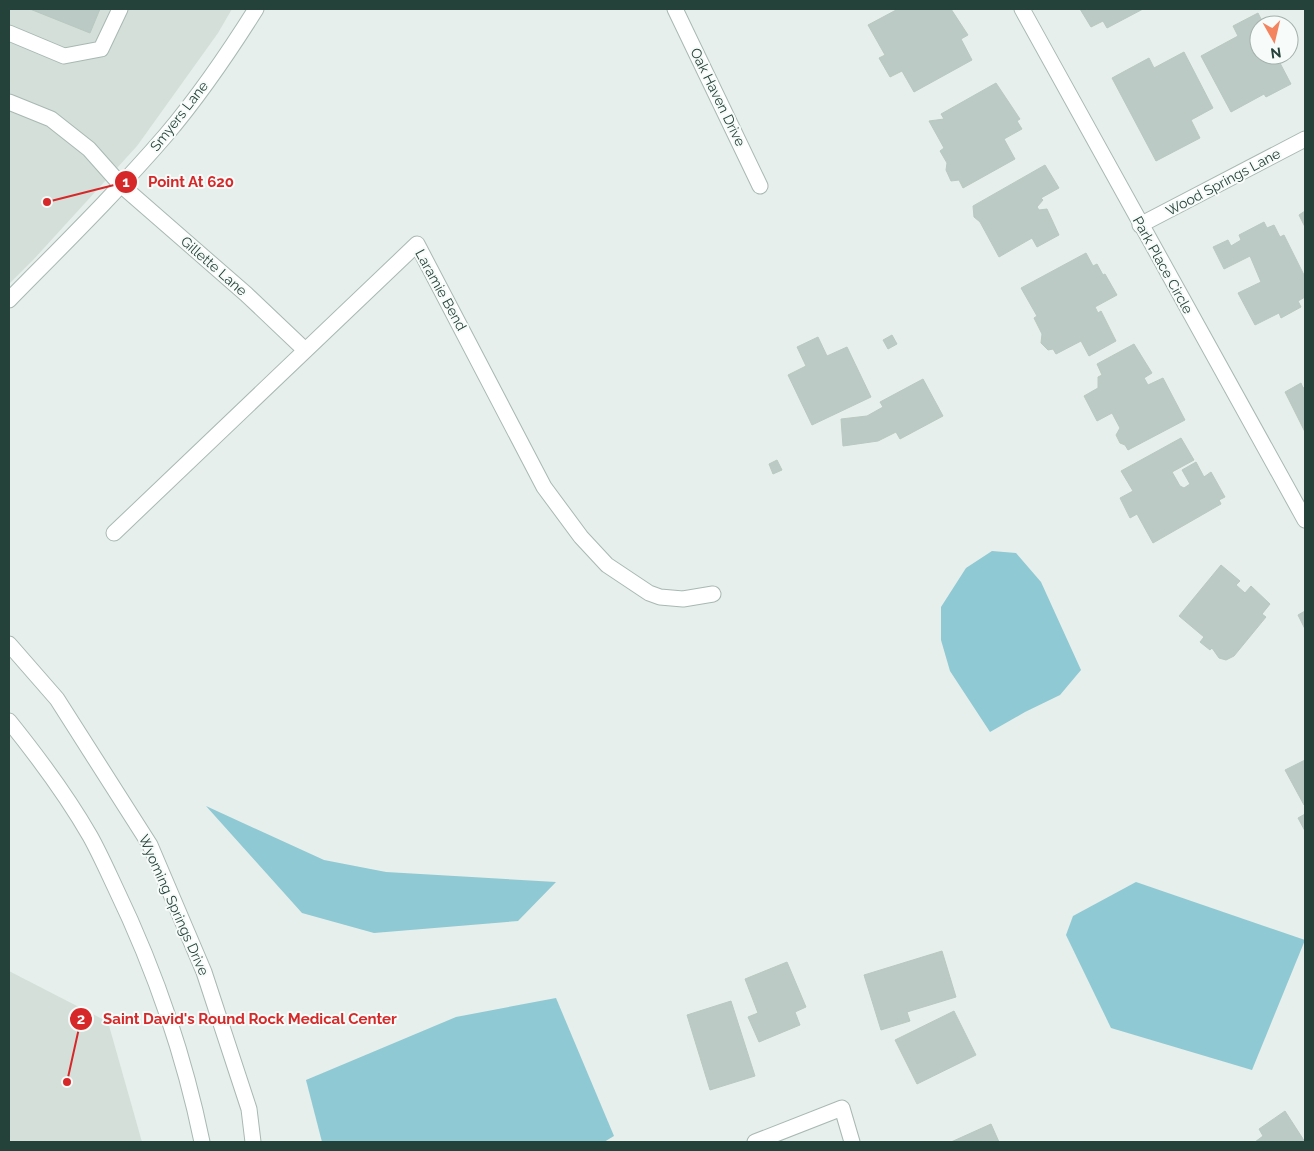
<svg xmlns="http://www.w3.org/2000/svg" width="1314" height="1151" viewBox="0 0 1314 1151" font-family="Raleway,sans-serif">
<style>
.built{fill:#d4dfda}
.water{fill:#8ec9d4}
.building{fill:#bbcac4;stroke:#b8c9c2}
.lines{fill:none;stroke-linecap:round;stroke-linejoin:round}
.minor-casing{stroke:#a8b8b2;stroke-width:17}
.minor{stroke:#fff;stroke-width:15}
.labels{text-anchor:middle;stroke-width:4;stroke-linejoin:round;paint-order:stroke}
.street-label{font-size:14px;fill:#24423a;stroke:#f7fbf9}
.leader{fill:none;stroke:#d62828;stroke-width:2}
.callout-dot{fill:#d62828;stroke:#f7fbf9;stroke-width:2}
.mark-label{font-size:15px;text-anchor:middle;font-weight:bold;fill:#fff}
.callout-label{font-size:15px;text-anchor:middle;font-weight:bold;fill:#d62828;stroke:#f7fbf9;stroke-width:4;stroke-linejoin:round;paint-order:stroke}
</style>
<rect width="100%" height="100%" fill="#e6efeb"/>
<!-- built -->
<g class="built">
<polygon points="9,9 232,9 218,33 137,146 34,259 9,284"/>
<polygon points="9,971 108,1022 142,1142 9,1142"/>
</g>
<!-- water -->
<g class="water">
<polygon points="992,551 1016,553 1041,582 1081,670 1060,695 1025,712 990,732 950,671 941,640 941,607 966,568"/>
<polygon points="206,806 324,860 386,872 556,882 518,921 374,933 302,913"/>
<polygon points="1136,882 1305,940 1252,1070 1111,1028 1066,935 1073,916"/>
<polygon points="556,998 614,1136 604,1142 322,1142 306,1080 456,1017"/>
</g>
<!-- building -->
<g class="building">
<polygon points="30,9 100,9 90,33"/>
<polygon points="898,9 951,9 968,35 961,39 972,60 914,92 902,71 890,77 879,58 885,55 868,25"/>
<polygon points="1080,9 1143,9 1107,28 1103,21 1091,27"/>
<polygon points="1258,13 1264,25 1259,25 1259,55 1279,55 1283,62 1280,63 1291,84 1266,97 1264,94 1231,112 1201,56 1238,36 1233,26"/>
<polygon points="1184,52 1213,108 1191,120 1200,138 1156,161 1112,78 1149,58 1154,68"/>
<polygon points="996,83 1020,119 1017,121 1022,129 1004,139 1015,159 963,188 959,180 951,181 946,170 947,163 940,151 944,148 929,121 944,119 941,114"/>
<polygon points="1045,165 1059,188 1041,198 1043,200 1037,207 1039,210 1047,209 1059,235 1037,247 1032,238 999,257 980,222 974,217 973,206"/>
<polygon points="1305,211 1305,227 1299,215"/>
<polygon points="1264,222 1267,228 1274,225 1280,237 1284,235 1305,277 1305,297 1298,301 1301,307 1281,318 1279,313 1255,325 1238,293 1261,282 1250,256 1224,269 1213,247 1228,240 1231,246 1241,240 1239,235"/>
<polygon points="1086,253 1093,266 1097,264 1103,275 1105,274 1117,295 1095,307 1098,313 1101,311 1116,341 1089,356 1081,341 1056,354 1053,349 1048,350 1041,343 1042,334 1034,318 1037,316 1021,288"/>
<polygon points="892,335 897,344 888,349 883,340"/>
<polygon points="818,337 827,356 847,347 871,397 812,425 788,375 806,366 797,347"/>
<polygon points="1134,344 1152,373 1144,378 1148,385 1163,378 1185,420 1128,450 1125,445 1120,443 1116,435 1120,428 1112,413 1097,421 1084,396 1098,388 1098,377 1102,375 1097,364"/>
<polygon points="923,379 943,416 900,439 896,432 878,441 843,446 841,419 867,416 883,407 880,402"/>
<polygon points="1301,383 1303,388 1305,387 1305,432 1285,392"/>
<polygon points="1181,438 1194,460 1172,472 1180,486 1184,488 1190,484 1182,470 1196,462 1204,477 1211,472 1225,497 1219,500 1221,504 1153,543 1137,514 1130,518 1120,498 1133,491 1121,471"/>
<polygon points="777,460 782,470 773,474 769,464"/>
<polygon points="1221,565 1240,581 1236,585 1245,593 1251,586 1270,604 1262,614 1266,617 1234,656 1226,660 1219,658 1212,648 1210,650 1200,642 1204,637 1179,616"/>
<polygon points="1305,611 1305,629 1298,615"/>
<polygon points="1305,760 1305,804 1304,805 1285,770"/>
<polygon points="1305,814 1305,831 1298,818"/>
<polygon points="942,951 956,997 907,1012 910,1021 881,1030 864,975"/>
<polygon points="787,962 806,1007 795,1012 800,1025 759,1042 748,1017 758,1013 745,979"/>
<polygon points="731,1001 755,1076 710,1090 687,1015"/>
<polygon points="954,1011 976,1055 917,1084 895,1040"/>
<polygon points="1285,1111 1305,1142 1255,1142 1263,1136 1259,1129"/>
<polygon points="991,1124 999,1142 951,1142"/>
</g>
<g class="lines">
<!-- minor casing -->
<g class="minor-casing">
<g id="minor">
<polyline points="675,9 760,186"/>
<polyline points="1022,9 1305,520"/>
<polyline points="9,33 64,56 101,49 120,9"/>
<polyline points="9,102 51,119 89,149 121,185 246,294 305,350"/>
<polyline points="1140,225 1305,139"/>
<path d="M9,300C62,246 116,193 166,135C199,96 229,52 256,9"/>
<polyline points="114,533 417,244 544,487 581,537 607,565 649,593 660,597 683,599 713,594"/>
<polyline points="9,644 57,699 150,845 204,972 249,1109 253,1142"/>
<path d="M9,721C38,757 67,796 90,836C99,852 107,870 115,887C154,968 184,1054 202,1142"/>
<polyline points="755,1142 842,1108 852,1142"/>
</g>
</g>
<!-- minor -->
<use href="#minor" class="minor"/>
</g>
<g class="labels">
<!-- street labels -->
<g class="street-label">
<text transform="translate(718 97) rotate(64)" y="5">Oak Haven Drive</text>
<text transform="translate(179 116) rotate(-52)" y="5">Smyers Lane</text>
<text transform="translate(1223 182) rotate(-28)" y="5">Wood Springs Lane</text>
<text transform="translate(1163 265) rotate(61)" y="5">Park Place Circle</text>
<text transform="translate(214 266) rotate(41)" y="5">Gillette Lane</text>
<text transform="translate(441 290) rotate(61)" y="5">Laramie Bend</text>
<text transform="translate(174 905) rotate(66)" y="5">Wyoming Springs Drive</text>
</g>
</g>
<!-- callouts -->
<path class="leader" d="M47 202L126 182M67 1082L81 1019"/>
<g class="callout-dot">
<circle cx="47" cy="202" r="5"/>
<circle cx="67" cy="1082" r="5"/>
<circle cx="126" cy="182" r="12"/>
<circle cx="81" cy="1019" r="12"/>
</g>
<g class="mark-label">
<text x="126" y="187">1</text>
<text x="81" y="1024">2</text>
</g>
<g class="callout-label">
<text x="191" y="187">Point At 620</text>
<text x="250" y="1024">Saint David's Round Rock Medical Center</text>
</g>
<!-- border -->
<rect width="1314" height="1151" fill="none" stroke="#24423a" stroke-width="20"/>
<!-- north arrow -->
<g transform="translate(1274 40) rotate(172)"><circle r="24" fill="#f7fbf9" stroke="#a3b1ad"/>
<path d="M0-4L9 19L0 12L-9 19Z" fill="#f4845f"/>
<text y="-8" font-size="14" font-weight="bold" text-anchor="middle" fill="#24423a">N</text>
</g>
</svg>
